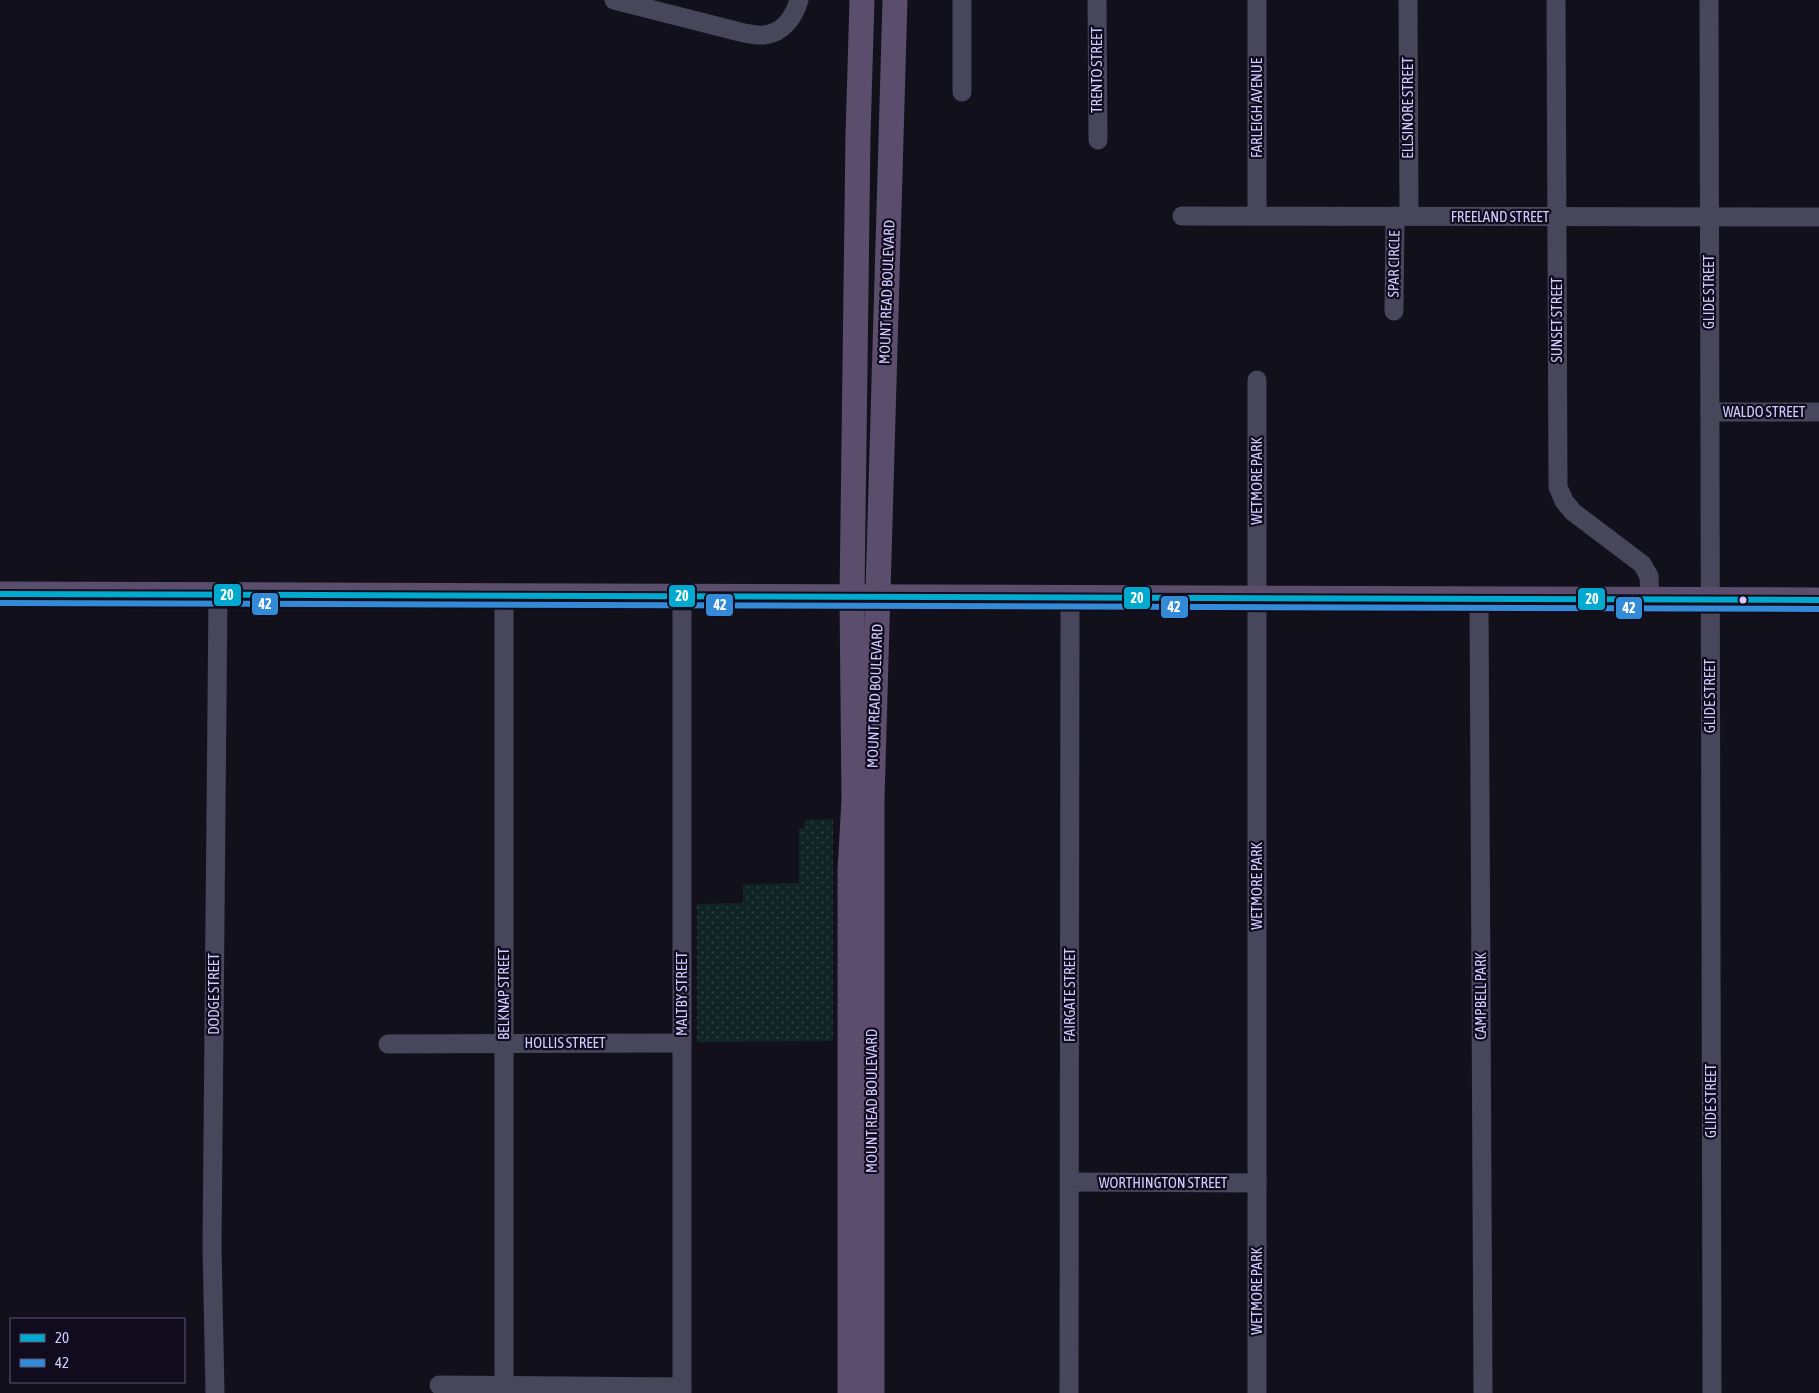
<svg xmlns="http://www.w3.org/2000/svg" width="1819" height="1393" viewBox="0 0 1819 1393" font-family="'Asap Condensed',sans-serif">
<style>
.green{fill:url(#green-dots)}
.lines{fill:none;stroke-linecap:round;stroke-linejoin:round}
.minor{stroke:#47465b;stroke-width:19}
.major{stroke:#5a4e6c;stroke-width:25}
.bus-1-casing{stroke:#100c1e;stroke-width:10}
.bus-2-casing{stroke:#100c1e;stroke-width:10}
.bus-1{stroke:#00a9ce;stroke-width:6}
.bus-2{stroke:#338bd7;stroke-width:6}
.bus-dot{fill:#d1cbfe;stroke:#100c1e;stroke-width:2}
.labels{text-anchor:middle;stroke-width:4.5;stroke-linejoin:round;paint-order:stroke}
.street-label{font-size:15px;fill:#d1cbfe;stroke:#100c1e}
.line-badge{stroke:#100c1e;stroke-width:2}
.badge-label{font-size:14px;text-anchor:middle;font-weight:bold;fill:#fff}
</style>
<defs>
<pattern id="green-dots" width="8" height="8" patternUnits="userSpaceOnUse" patternTransform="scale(1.25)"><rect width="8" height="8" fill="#102425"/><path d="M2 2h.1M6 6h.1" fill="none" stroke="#324246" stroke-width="1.8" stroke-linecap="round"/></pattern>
</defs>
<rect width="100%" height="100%" fill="#12101a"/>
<!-- green -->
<polygon class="green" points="833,819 833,1041 697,1042 697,904 743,903 743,884 799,883 799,828 804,828 805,820"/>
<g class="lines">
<!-- minor -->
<g class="minor">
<path d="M614,0L744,33C750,34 758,36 764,35C783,33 794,17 799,0"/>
<polyline points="1097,0 1098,140"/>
<polyline points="1257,0 1257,216"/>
<polyline points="1408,0 1409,216"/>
<polyline points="1556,0 1558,487 1564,501 1573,512 1642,564 1649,576 1650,599"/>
<polyline points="1709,0 1712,1393"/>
<polyline points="962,92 962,0"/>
<polyline points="1182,216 1819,217"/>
<polyline points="1394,311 1395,216"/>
<polyline points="1257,380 1257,1393"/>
<polyline points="1710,412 1819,412"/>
<polyline points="682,596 682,1393"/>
<polyline points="1479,598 1483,1393"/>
<polyline points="388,1044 682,1043"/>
<polyline points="1070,1182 1257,1183"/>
<polyline points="439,1385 682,1387"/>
<polyline points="215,1393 212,1247 218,594"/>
<polyline points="504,1393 504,595"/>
<polyline points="1069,1393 1070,597"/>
</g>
<!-- major -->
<g class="major">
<polyline points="0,594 1819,600"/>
<polyline points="850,1393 850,870 854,800 852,597 858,135 862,0"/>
<polyline points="872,1393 872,799 895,0"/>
</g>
<!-- bus-1 casing -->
<g class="bus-1-casing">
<polyline id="bus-1" points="0,594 1819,600"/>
</g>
<!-- bus-2 casing -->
<g class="bus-2-casing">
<polyline id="bus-2" points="0,603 1819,609"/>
</g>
<!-- bus-1 -->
<use href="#bus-1" class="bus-1"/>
<!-- bus-2 -->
<use href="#bus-2" class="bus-2"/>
</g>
<!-- markers -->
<circle class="bus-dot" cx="1743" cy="600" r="4.5"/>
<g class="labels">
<!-- street labels -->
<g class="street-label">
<text transform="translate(1097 70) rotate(-90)" y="5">TRENTO STREET</text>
<text transform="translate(1257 108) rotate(-90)" y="5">FARLEIGH AVENUE</text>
<text transform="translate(1408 108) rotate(-90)" y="5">ELLSINORE STREET</text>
<text x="1500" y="222">FREELAND STREET</text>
<text transform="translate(1394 264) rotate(-89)" y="5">SPAR CIRCLE</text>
<text transform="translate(887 292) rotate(-88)" y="5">MOUNT READ BOULEVARD</text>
<text transform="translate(1709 292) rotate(-90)" y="5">GLIDE STREET</text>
<text transform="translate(1557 320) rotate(-90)" y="5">SUNSET STREET</text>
<text x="1764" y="417">WALDO STREET</text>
<text transform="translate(1257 481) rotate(-90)" y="5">WETMORE PARK</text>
<text transform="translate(875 696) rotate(-88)" y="5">MOUNT READ BOULEVARD</text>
<text transform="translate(1710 696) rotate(-90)" y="5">GLIDE STREET</text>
<text transform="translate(1257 886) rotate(-90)" y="5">WETMORE PARK</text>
<text transform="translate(214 994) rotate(-90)" y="5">DODGE STREET</text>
<text transform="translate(504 994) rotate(-90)" y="5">BELKNAP STREET</text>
<text transform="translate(682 994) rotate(-90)" y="5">MALTBY STREET</text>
<text transform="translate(1070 995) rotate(-90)" y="5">FAIRGATE STREET</text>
<text transform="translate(1481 996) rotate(-90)" y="5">CAMPBELL PARK</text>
<text x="565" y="1048">HOLLIS STREET</text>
<text transform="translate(872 1101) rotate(-90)" y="5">MOUNT READ BOULEVARD</text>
<text transform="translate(1711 1101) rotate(-90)" y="5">GLIDE STREET</text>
<text x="1163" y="1188">WORTHINGTON STREET</text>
<text transform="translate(1257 1291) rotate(-90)" y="5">WETMORE PARK</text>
</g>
</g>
<g class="line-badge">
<rect x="213" y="583" width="29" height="24" rx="5" fill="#00a9ce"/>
<rect x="668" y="584" width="28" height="24" rx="5" fill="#00a9ce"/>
<rect x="1123" y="586" width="28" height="24" rx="5" fill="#00a9ce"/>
<rect x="1577" y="587" width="29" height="24" rx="5" fill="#00a9ce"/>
<rect x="251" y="592" width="28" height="24" rx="5" fill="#338bd7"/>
<rect x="705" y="593" width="29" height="24" rx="5" fill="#338bd7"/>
<rect x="1160" y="595" width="29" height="24" rx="5" fill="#338bd7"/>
<rect x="1615" y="596" width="28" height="24" rx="5" fill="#338bd7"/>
</g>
<g class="badge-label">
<text x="227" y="600">20</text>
<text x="682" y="601">20</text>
<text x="1137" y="603">20</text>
<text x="1592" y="604">20</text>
<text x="265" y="609">42</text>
<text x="720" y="610">42</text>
<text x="1174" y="612">42</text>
<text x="1629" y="613">42</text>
</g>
<!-- legend -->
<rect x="10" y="1318" width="175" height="65" fill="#100c1e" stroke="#5d5878"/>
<rect x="20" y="1334" width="25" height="8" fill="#00a9ce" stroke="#5d5878"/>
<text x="55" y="1343" font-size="15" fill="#d1cbfe">20</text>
<rect x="20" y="1359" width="25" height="8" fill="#338bd7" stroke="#5d5878"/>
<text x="55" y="1368" font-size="15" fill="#d1cbfe">42</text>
</svg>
